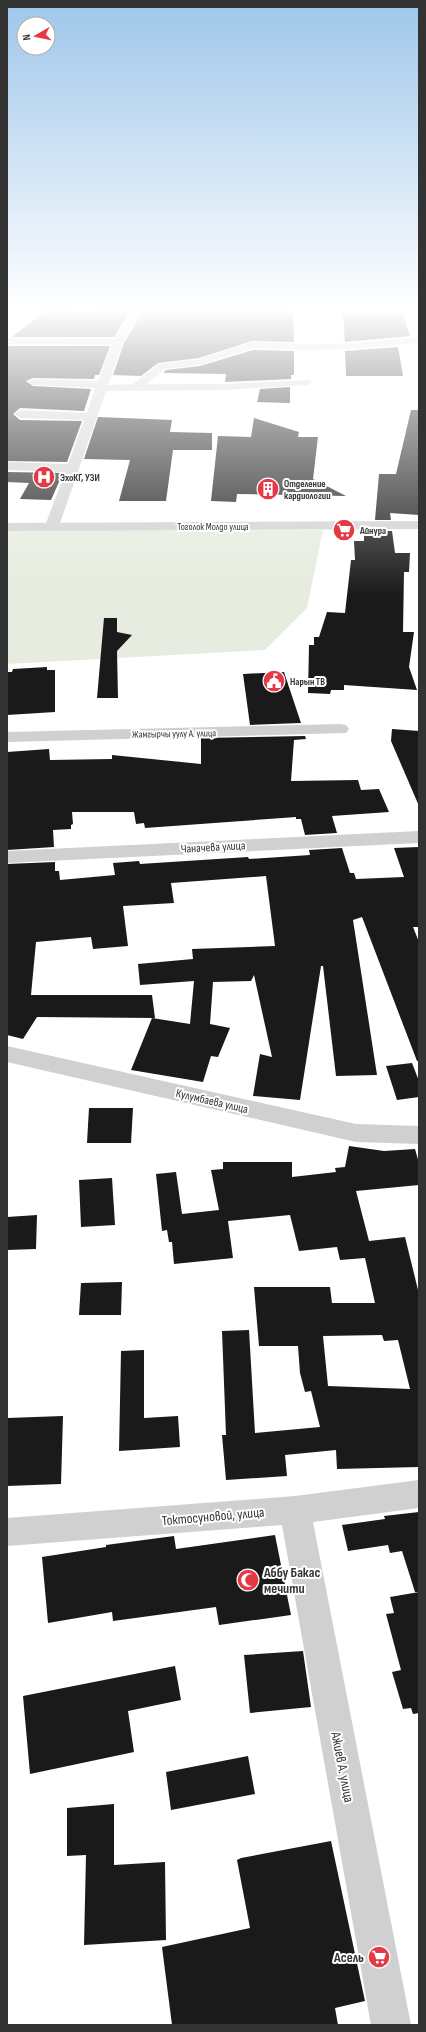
<svg xmlns="http://www.w3.org/2000/svg" width="426" height="2032" viewBox="0 0 426 2032" font-family="'Sofia Sans Condensed',sans-serif">
<style>
.green{fill:#e6ecdf}
.building{fill:#1a1a1a;fill-rule:evenodd}
.lines{fill:none;stroke-linecap:round;stroke-linejoin:round}
.minor{fill:#d0d0d0;fill-rule:evenodd}
.tertiary{fill:#d0d0d0;fill-rule:evenodd}
.labels{text-anchor:middle;stroke-width:4;stroke-linejoin:round;paint-order:stroke}
.far-poi-label{font-size:10px;font-weight:bold;fill:#333;stroke:#fff;text-anchor:start}
.far-street-label{font-size:10px;fill:#333;stroke:#fff}
.street-label{font-size:12px;fill:#333;stroke:#fff}
.near-street-label{font-size:14px;fill:#333;stroke:#fff}
.near-poi-label{font-size:14px;font-weight:bold;fill:#333;stroke:#fff;text-anchor:start}
</style>
<rect width="100%" height="100%" fill="#fff"/>
<!-- green -->
<polygon class="green" points="7,530 323,530 307,608 265,650 7,664"/>
<!-- building -->
<g class="building">
<polygon points="45,311 83,312 130,311 114,337 12,337"/>
<polygon points="143,311 288,311 289,313 293,313 294,342 252,341 199,358 158,363 141,376 113,375 124,343"/>
<polygon points="343,314 403,314 410,336 345,342"/>
<polygon points="7,346 110,346 99,375 95,375 94,379 33,378 26,381 33,386 91,389 84,411 20,408 13,414 20,420 82,421 67,462 7,461"/>
<polygon points="398,347 403,376 346,376 345,351"/>
<polygon points="253,350 294,351 294,375 291,375 291,379 225,382 226,374 163,373 166,370 200,366"/>
<polygon points="290,387 290,403 257,402 260,389"/>
<polygon points="411,410 419,410 419,515 390,513 391,520 375,520 379,474 396,474"/>
<polygon points="98,417 172,420 170,432 212,433 212,450 173,450 166,501 119,501 130,460 84,459"/>
<polygon points="254,418 299,432 298,437 318,437 313,479 346,496 237,494 236,502 211,501 218,436 251,437"/>
<polygon points="7,472 63,473 51,500 20,499 29,483 7,482"/>
<polygon points="374,531 392,531 395,553 410,553 409,572 404,572 403,632 414,632 409,667 417,690 344,685 344,690 331,690 330,694 308,693 309,645 314,645 314,637 319,637 327,612 345,613 351,560 355,560 354,541 364,541 364,535 373,535"/>
<polygon points="104,618 117,618 117,632 132,635 117,651 118,698 97,698"/>
<polygon points="47,667 47,670 55,670 55,712 7,715 7,672 12,672 13,669"/>
<polygon points="284,672 301,723 250,725 243,674"/>
<polygon points="392,729 419,731 419,806 391,741"/>
<polygon points="305,736 306,739 294,740 291,781 358,780 361,790 379,789 389,812 332,816 337,833 305,835 301,819 296,819 296,817 145,828 144,823 136,824 134,812 72,812 73,824 71,825 71,829 53,830 54,847 7,850 7,752 49,749 50,760 112,759 112,755 201,764 201,738"/>
<polygon points="419,847 419,927 413,927 419,942 419,1061 417,1061 362,917 353,920 377,1075 336,1076 323,966 321,966 300,1100 253,1096 260,1054 272,1057 254,975 251,981 213,982 210,1024 230,1028 218,1057 211,1056 203,1082 131,1070 152,1018 190,1024 194,981 140,985 138,964 193,959 192,949 275,946 266,876 171,883 174,903 123,906 128,946 93,949 91,937 36,942 31,995 152,995 155,1018 37,1017 23,1039 7,1035 7,864 55,862 55,871 59,871 60,880 115,875 113,863 139,861 140,864 248,857 249,859 310,855 309,850 342,848 350,873 354,873 356,879 404,877 394,848"/>
<polygon points="412,1063 419,1081 419,1097 397,1100 386,1066"/>
<polygon points="89,1108 133,1108 131,1143 87,1143"/>
<path d="M349,1146L384,1151L415,1149L419,1163V1185L356,1191L369,1241L405,1237L419,1294V1467L337,1469L336,1450L285,1455L287,1476L226,1480L222,1435H226L222,1331L249,1330L255,1433L320,1427L311,1391L305,1392L300,1373L298,1346H259L254,1287H330L332,1303H375L365,1258L340,1260L337,1247L299,1251L290,1215L228,1221L233,1258L174,1264L172,1242H169L167,1230L162,1231L156,1174L176,1172L182,1214L219,1210L211,1170L223,1169V1162H292V1177L336,1172L335,1168L345,1167ZM382,1335L384,1341L398,1340L410,1389L328,1386L323,1336Z"/>
<polygon points="112,1178 115,1225 81,1227 79,1180"/>
<polygon points="37,1215 36,1249 7,1250 7,1217"/>
<polygon points="122,1282 121,1315 79,1315 81,1283"/>
<polygon points="144,1350 144,1418 178,1416 180,1447 119,1451 121,1351"/>
<polygon points="63,1416 61,1484 7,1486 7,1418"/>
<polygon points="419,1512 419,1592 415,1592 402,1551 390,1553 388,1545 348,1551 342,1525 385,1519 384,1516"/>
<polygon points="275,1535 291,1615 219,1625 216,1607 113,1621 112,1612 48,1623 42,1557 106,1547 106,1545 174,1536 176,1549"/>
<polygon points="419,1592 419,1713 413,1714 411,1708 403,1709 392,1672 401,1670 386,1614 394,1613 390,1597"/>
<polygon points="303,1651 311,1707 250,1713 244,1655"/>
<polygon points="175,1666 181,1700 128,1711 134,1752 30,1774 23,1696"/>
<polygon points="248,1756 255,1794 171,1810 166,1772"/>
<polygon points="114,1804 114,1865 165,1862 166,1940 84,1945 86,1855 67,1856 67,1808"/>
<polygon points="331,1841 365,2001 335,2008 338,2025 172,2025 162,1947 250,1928 237,1860 241,1858"/>
</g>
<g class="lines">
<!-- minor -->
<g class="minor">
<polygon points="132,311 142,311 123,342 108,385 133,384 158,364 199,359 252,342 308,344 358,343 419,337 419,343 358,349 308,350 253,348 200,365 165,369 147,384 225,384 310,380 312,382 310,384 306,385 225,390 106,391 59,526 57,529 47,529 45,526 65,472 7,470 7,462 68,464 84,420 20,418 14,414 20,410 87,413 95,388 33,385 27,382 33,379 98,381 112,345 7,344 7,338 115,339"/>
<polygon points="340,724 346,725 349,729 346,733 7,742 7,732"/>
<polygon points="419,831 419,843 7,863 7,851"/>
<polygon points="7,1046 356,1124 419,1126 419,1144 356,1142 7,1062"/>
<polygon points="419,1480 419,1508 313,1522 411,2025 371,2025 282,1525 7,1546 7,1518 295,1496"/>
</g>
<!-- tertiary -->
<polygon class="tertiary" points="419,521 419,529 7,531 7,523"/>
</g>
<!-- sky -->
<linearGradient id="sky" x2="0" y2="1"><stop stop-color="#9ec6ea"/><stop offset="0.52" stop-color="#fff"/><stop offset="1" stop-color="#fff" stop-opacity="0"/></linearGradient>
<rect width="426" height="595" fill="url(#sky)"/>
<!-- icons -->
<defs>
<g id="hospital-disc" transform="scale(1.15)"><circle r="9.5" fill="#e63946" stroke="#fff"/><path d="M-5-5h3v3.5h4V-5h3V5h-3V1.5h-4V5h-3Z" fill="#fff"/></g>
<g id="building-disc" transform="scale(1.15)"><circle r="9.5" fill="#e63946" stroke="#fff"/><path d="M-4-6H4V6H1V3H-1V6H-4ZM-2.5-4.3h1.7v1.8h-1.7ZM.8-4.3h1.7v1.8H.8ZM-2.5-1h1.7V.8h-1.7ZM.8-1h1.7V.8H.8Z" fill="#fff"/></g>
<g id="supermarket-disc" transform="scale(1.15)"><circle r="9.5" fill="#e63946" stroke="#fff"/><path d="M-6-5.5h2.5l.6 2H6L4.5 2H-2.5L-4.4-4H-6ZM-1.5 3.2a1.3 1.3 0 1 0 .1 0ZM3 3.2a1.3 1.3 0 1 0 .1 0Z" fill="#fff"/></g>
<g id="civic-disc" transform="scale(1.15)"><circle r="9.5" fill="#e63946" stroke="#fff"/><path d="M-.6-6.5H3V-4.5H.6V-3L4-1V1h2V6H-6V1h2V-1L-.6-3ZM-1.2 2.5V6h2.4V2.5Z" fill="#fff"/></g>
<g id="mosque-disc" transform="scale(1.15)"><circle r="9.5" fill="#e63946" stroke="#fff"/><path d="M3.5-4.9A6 6 0 1 0 3.5 4.9A5 5 0 1 1 3.5-4.9Z" fill="#fff"/></g>
</defs>
<g fill-rule="evenodd">
<use href="#hospital-disc" x="44" y="477"/>
<use href="#building-disc" x="268" y="489"/>
<use href="#supermarket-disc" x="344" y="530"/>
<use href="#civic-disc" x="274" y="681"/>
<use href="#mosque-disc" x="248" y="1580"/>
<use href="#supermarket-disc" x="379" y="1957"/>
</g>
<g class="labels">
<!-- far-poi labels -->
<g class="far-poi-label">
<text x="60" y="481">ЭхоКГ, УЗИ</text>
<text x="284" y="487">Отделение<tspan x="284" dy="12">кардиологии</tspan></text>
<text x="360" y="534">Айнура</text>
<text x="290" y="685">Нарын ТВ</text>
</g>
<!-- far-street labels -->
<g class="far-street-label">
<text x="213" y="530">Тоголок Молдо улица</text>
<text transform="translate(174 733) rotate(-1)" y="4">Жамгырчы уулу А. улица</text>
</g>
<!-- street labels -->
<g class="street-label">
<text transform="translate(213 847) rotate(-3)" y="4">Чаначева улица</text>
<text transform="translate(212 1101) rotate(13)" y="4">Кулумбаева улица</text>
</g>
<!-- near-street labels -->
<g class="near-street-label">
<text transform="translate(213 1516) rotate(-5)" y="5">Токтосуновой, улица</text>
<text transform="translate(343 1767) rotate(79)" y="5">Ажиев А. улица</text>
</g>
<!-- near-poi labels -->
<g class="near-poi-label">
<text x="264" y="1577">Аббу Бакас<tspan x="264" dy="16">мечити</tspan></text>
<text x="364" y="1962" text-anchor="end">Асель</text>
</g>
</g>
<!-- border -->
<rect width="426" height="2032" fill="none" stroke="#333333" stroke-width="16"/>
<!-- north arrow -->
<g transform="translate(36 36) rotate(261)"><circle r="19" fill="#ffffff" stroke="#adadad"/>
<path d="M0-3L7 15L0 10L-7 15Z" fill="#e63946"/>
<text y="-6" font-size="11" font-weight="bold" text-anchor="middle" fill="#333333">N</text>
</g>
</svg>
